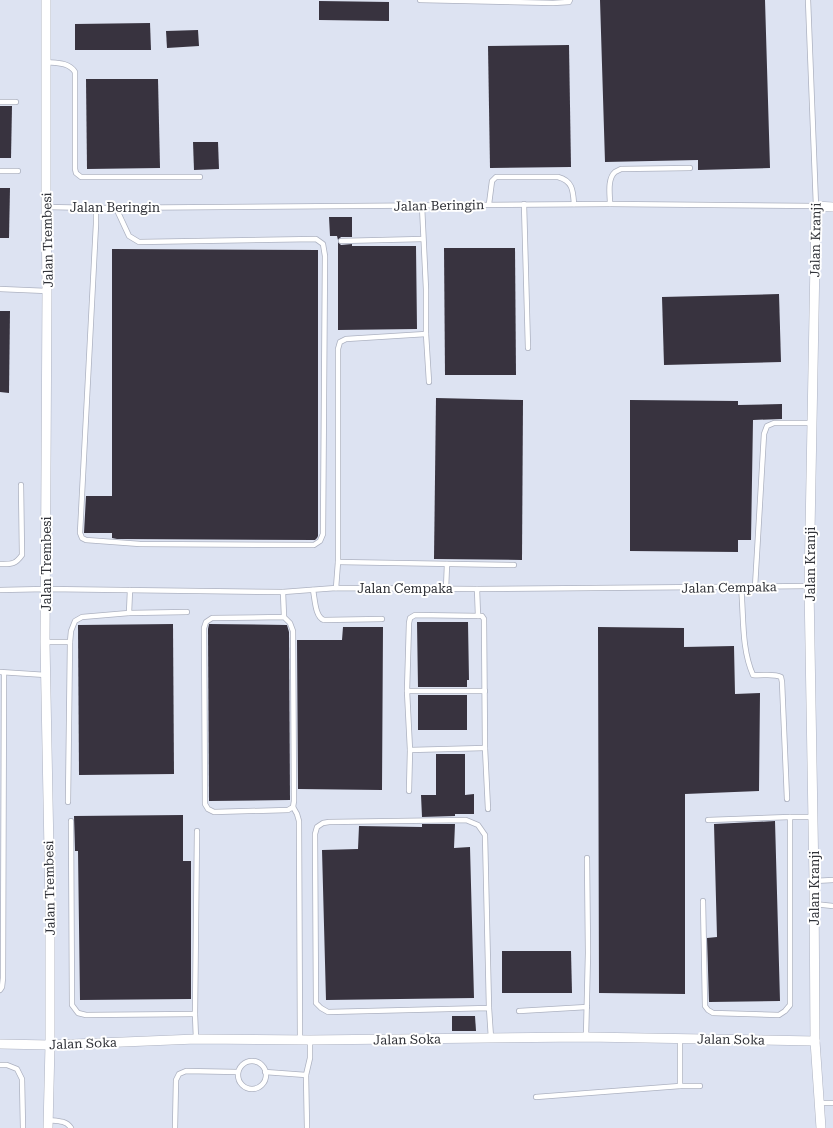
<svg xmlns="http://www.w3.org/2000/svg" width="833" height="1128" viewBox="0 0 833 1128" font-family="'Roboto Serif',serif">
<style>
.building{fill:#38333f}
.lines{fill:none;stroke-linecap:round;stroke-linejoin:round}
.lane-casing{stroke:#adb2c1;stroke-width:6}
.street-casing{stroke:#adb2c1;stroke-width:10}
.lane{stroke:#fff;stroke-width:4.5}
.street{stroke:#fff;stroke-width:9}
.labels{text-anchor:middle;stroke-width:4;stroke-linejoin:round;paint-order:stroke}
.street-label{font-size:13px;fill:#303238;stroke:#fff}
</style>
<rect width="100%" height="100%" fill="#dde3f2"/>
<!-- building -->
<g class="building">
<polygon points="600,0 765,0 770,168 698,170 698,160 605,162"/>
<polygon points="319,1 389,2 389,21 319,20"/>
<polygon points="150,23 151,50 75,50 75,24"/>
<polygon points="198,30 199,46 167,48 166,31"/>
<polygon points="569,45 571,167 490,168 488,46"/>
<polygon points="86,79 158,79 160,168 87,169"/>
<polygon points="0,106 12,106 11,158 0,158"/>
<polygon points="193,142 218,142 219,169 194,170"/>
<polygon points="0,188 10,188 9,238 0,238"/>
<polygon points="329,217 352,217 352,237 341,237 338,240 337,236 330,236"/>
<polygon points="338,242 341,245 352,244 352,246 416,246 417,329 338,330"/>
<polygon points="444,248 515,248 516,375 445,375"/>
<polygon points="112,249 318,250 318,536 317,538 315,540 117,539 112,538 112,533 84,533 86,496 112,496"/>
<polygon points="779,294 781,362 664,365 662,297"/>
<polygon points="0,311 10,311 9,393 0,392"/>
<polygon points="436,398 523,400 522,560 434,559"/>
<polygon points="630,400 738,401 738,405 782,404 782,419 753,420 751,540 738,540 738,552 630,551"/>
<polygon points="417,622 468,622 469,680 467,680 467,687 418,687"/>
<polygon points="173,624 174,774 79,775 78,625"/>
<polygon points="209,624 287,625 289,632 290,800 209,801 208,629"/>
<polygon points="343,627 383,627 382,790 298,789 297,640 342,640"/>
<polygon points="598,627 684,628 684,647 734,646 735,694 760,693 759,791 685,794 685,994 599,993"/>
<rect x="418" y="695" width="49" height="35"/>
<polygon points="436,754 465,754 465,795 474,794 474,814 455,814 455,816 422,817 421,795 436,795"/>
<polygon points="183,815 183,861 191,861 191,999 80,1000 78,851 75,851 74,816"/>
<polygon points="775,821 780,1001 709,1002 707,938 717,937 714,824"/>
<polygon points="422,824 455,824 454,848 470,847 474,998 326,1000 322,850 358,849 359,826 422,827"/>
<polygon points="502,951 571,951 572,993 502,993"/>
<polygon points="452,1016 475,1016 476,1031 452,1031"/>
</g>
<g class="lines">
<!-- lane casing -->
<g class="lane-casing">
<g id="lane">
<polyline points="420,0 553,3 569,2 570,0"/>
<path d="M46,62C56,63 69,62 75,72V169L76,173L81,177H200"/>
<polyline points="0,102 16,102"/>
<polyline points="0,171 18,171"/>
<path d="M489,204L492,181L496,177H558C573,181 573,191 574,204"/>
<polyline points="524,204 528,348"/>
<path d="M610,204C610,195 607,179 615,172C617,171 619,170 621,169L690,168"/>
<polyline points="422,206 426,289 426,334 429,382"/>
<polyline points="46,207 96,208 610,204 816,206 808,0"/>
<polyline points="96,208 96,224 80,533 82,538 86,540 140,544 314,545 320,541 323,534 325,256 323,244 316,239 139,242 129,236 116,208"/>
<polyline points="341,241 423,239"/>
<polyline points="0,289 47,291"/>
<polyline points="338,562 514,565"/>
<path d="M0,564C11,564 15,565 22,555L21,485"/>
<path d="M741,587C744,615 741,648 753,675C762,676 773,673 781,677L782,682L787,799"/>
<polyline points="755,587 764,434 767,426 774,423 812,423"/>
<polyline points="336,588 338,562 338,349 340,342 346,339 426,334"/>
<polyline points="446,589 447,564"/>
<polyline points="477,589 478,616"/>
<polyline points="0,590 46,589 283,592 336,588 477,589 809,586"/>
<path d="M313,590C315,599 315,617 324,620L382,619"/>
<polyline points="283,592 284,617 212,618 206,622 204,628 205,804 208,809 214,812 288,810 293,807 294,801 293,631 290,623 284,617"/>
<polyline points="129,613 130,590"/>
<polyline points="45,642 70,642 71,631 75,621 82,617 129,613 187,612"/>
<polyline points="0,672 46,675"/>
<polyline points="407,691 485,691"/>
<polyline points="410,750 485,748"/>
<polyline points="409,791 410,750 407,691 409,623 410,618 415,615 482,616 484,619 485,748 488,809"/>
<polyline points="68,802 70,642"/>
<polyline points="293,807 297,814 299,821 300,1040"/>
<polyline points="708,820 790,817 813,817"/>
<polyline points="71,821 72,1005 78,1013 86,1015 195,1014"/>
<polyline points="814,881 833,880"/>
<polyline points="703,901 705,1006 708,1010 713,1013 779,1015 785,1011 790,1005 790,817"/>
<polyline points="814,904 833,906"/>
<polyline points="0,990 2,987 3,978 4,673"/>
<polyline points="489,1008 328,1012 321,1008 316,1003 315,834 317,827 323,823 329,822 466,820 478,825 485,835 489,1008 491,1038"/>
<polyline points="519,1011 587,1007"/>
<polyline points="586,1037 588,953 587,858"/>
<polyline points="680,1038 680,1086 700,1086"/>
<polyline points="196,1039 195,1014 197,831"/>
<circle cx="252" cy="1075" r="14"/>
<polyline points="0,1065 7,1065 17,1069 22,1079 23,1128"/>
<polyline points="265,1072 306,1075"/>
<polyline points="536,1097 680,1086"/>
<polyline points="820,1103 833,1103"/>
<path d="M48,1120C56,1121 66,1120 71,1128"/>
<polyline points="175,1128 176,1080 179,1074 186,1071 238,1072"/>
<polyline points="307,1128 306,1075 310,1058 310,1040"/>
</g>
</g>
<!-- street casing -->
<g class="street-casing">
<g id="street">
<polyline points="46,0 46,207 47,291 45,642 50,904 50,1045 48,1128"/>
<polyline points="0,1044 50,1045 196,1039 310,1040 586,1037 815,1041"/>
<polyline points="821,1128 815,1041 814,881 809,586 816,206 833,207"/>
</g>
</g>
<!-- lane -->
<use href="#lane" class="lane"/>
<!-- street -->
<use href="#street" class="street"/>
</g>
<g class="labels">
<!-- street labels -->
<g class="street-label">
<text transform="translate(439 205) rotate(-1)" y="5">Jalan Beringin</text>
<text x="115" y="212">Jalan Beringin</text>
<text transform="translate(47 240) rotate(-91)" y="5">Jalan Trembesi</text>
<text transform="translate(815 240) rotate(-89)" y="5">Jalan Kranji</text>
<text transform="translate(46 564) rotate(-90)" y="5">Jalan Trembesi</text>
<text transform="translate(810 564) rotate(-90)" y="5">Jalan Kranji</text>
<text transform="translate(729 587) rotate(-1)" y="5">Jalan Cempaka</text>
<text x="405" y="593">Jalan Cempaka</text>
<text transform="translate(49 888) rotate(-91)" y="5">Jalan Trembesi</text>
<text transform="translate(814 888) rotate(-90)" y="5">Jalan Kranji</text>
<text transform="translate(407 1039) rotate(-1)" y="5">Jalan Soka</text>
<text transform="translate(731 1039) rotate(1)" y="5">Jalan Soka</text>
<text transform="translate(83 1043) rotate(-2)" y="5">Jalan Soka</text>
</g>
</g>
</svg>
